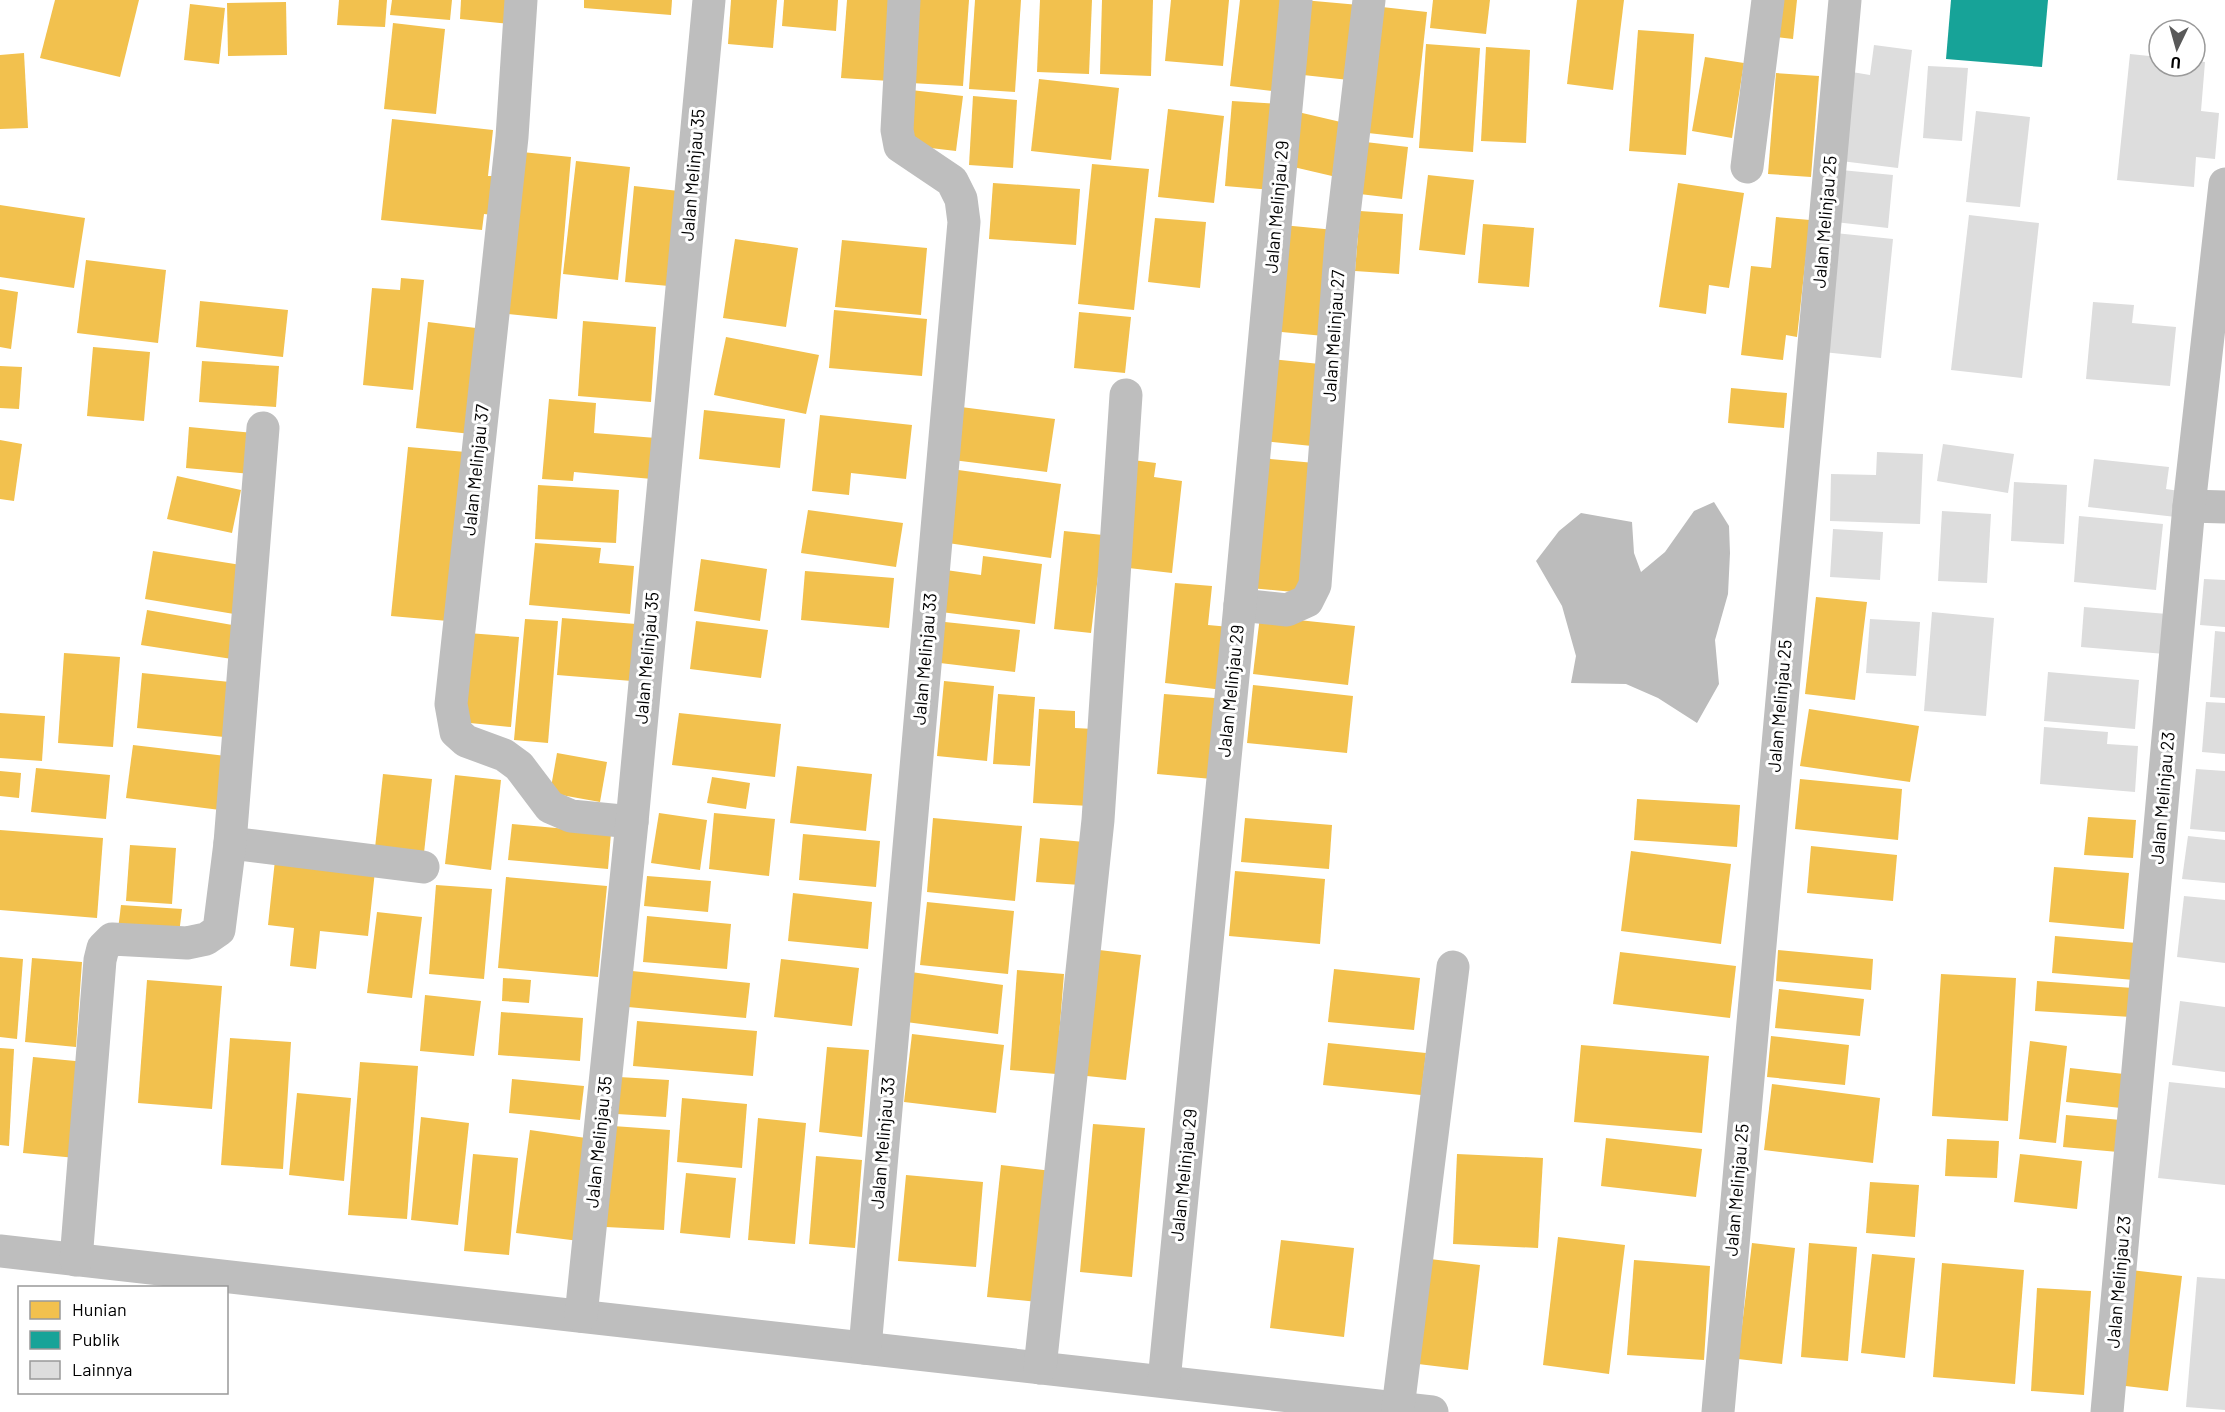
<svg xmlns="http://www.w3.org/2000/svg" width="2225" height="1412" viewBox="0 0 2225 1412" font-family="Barlow,sans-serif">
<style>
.water{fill:#bcbcbc}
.homes{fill:#f2c14e}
.public{fill:#17a398}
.building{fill:#ddd}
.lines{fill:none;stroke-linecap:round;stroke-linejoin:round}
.minor{stroke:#bebebe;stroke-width:33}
.labels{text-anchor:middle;stroke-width:6;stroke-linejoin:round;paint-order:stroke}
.street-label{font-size:18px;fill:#000;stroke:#fff}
</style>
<rect width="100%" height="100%" fill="#fff"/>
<!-- water -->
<polygon class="water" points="1714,502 1729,526 1730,553 1728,594 1715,640 1719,684 1697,723 1658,698 1626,684 1571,683 1576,656 1562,606 1536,561 1559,531 1581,513 1632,522 1634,553 1641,572 1665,552 1694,511"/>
<!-- homes -->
<g class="homes">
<polygon points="55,0 139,0 120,77 40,58"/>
<polygon points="339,0 387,0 385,27 337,25"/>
<polygon points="392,0 452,0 450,20 390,15"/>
<polygon points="461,0 513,0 511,24 460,19"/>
<polygon points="584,0 672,0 671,15 584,8"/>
<polygon points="731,0 777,0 773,48 728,44"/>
<polygon points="784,0 838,0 836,31 782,26"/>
<polygon points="847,0 896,0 890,81 841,78"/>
<polygon points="916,0 969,0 963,86 911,83"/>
<polygon points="975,0 1021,0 1015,92 969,89"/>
<polygon points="1040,0 1092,0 1089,74 1037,72"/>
<polygon points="1102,0 1153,0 1151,76 1100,74"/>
<polygon points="1171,0 1229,0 1223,66 1165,61"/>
<polygon points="1240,0 1290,0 1280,92 1230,86"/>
<polygon points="1303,0 1359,5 1349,80 1294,74"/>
<polygon points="1433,0 1490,0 1486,34 1430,28"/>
<polygon points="1577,0 1624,0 1613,90 1567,84"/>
<polygon points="1773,0 1797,0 1793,39 1769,36"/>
<polygon points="286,2 287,55 228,56 227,3"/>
<polygon points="190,4 225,8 219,64 184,60"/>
<polygon points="1373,6 1427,12 1413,138 1359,132"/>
<polygon points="393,23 445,29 436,114 384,109"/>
<polygon points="1638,30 1694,34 1686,155 1629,151"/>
<polygon points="1426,44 1480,48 1473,152 1419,148"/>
<polygon points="1486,47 1530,50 1526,143 1481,141"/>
<polygon points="24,53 28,128 0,129 0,55"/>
<polygon points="1705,57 1744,63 1732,138 1692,131"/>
<polygon points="1776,73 1819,76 1811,177 1768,174"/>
<polygon points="1039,79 1119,88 1111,160 1031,151"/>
<polygon points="911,90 963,96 956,151 905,145"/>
<polygon points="973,96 1017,100 1013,168 969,165"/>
<polygon points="1232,101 1279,104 1272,190 1225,186"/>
<polygon points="1168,109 1224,116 1214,203 1158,197"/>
<polygon points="1298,112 1345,123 1332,176 1285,165"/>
<polygon points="392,119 493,130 488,176 497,176 493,215 484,214 482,230 381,220"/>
<polygon points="1357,141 1408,147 1402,199 1351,193"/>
<polygon points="522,152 571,157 557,319 507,314"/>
<polygon points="576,161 630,167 618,280 563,274"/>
<polygon points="1092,164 1149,169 1134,310 1078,304"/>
<polygon points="1428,175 1474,180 1465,255 1419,250"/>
<polygon points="993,183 1080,189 1076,245 989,239"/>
<polygon points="1678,183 1744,193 1729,288 1709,285 1706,314 1659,307"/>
<polygon points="634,186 679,191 669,286 625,282"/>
<polygon points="0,205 85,218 74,288 0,277"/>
<polygon points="1360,211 1403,214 1399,274 1355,271"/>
<polygon points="1776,217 1810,220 1797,337 1786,335 1783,360 1741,355 1751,266 1771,268"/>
<polygon points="1155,218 1206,222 1200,288 1148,282"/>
<polygon points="1483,224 1534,228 1529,287 1478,283"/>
<polygon points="1282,225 1335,230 1324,336 1271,331"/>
<polygon points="735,239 798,248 786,327 723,318"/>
<polygon points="842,240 927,248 921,315 835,307"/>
<polygon points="86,260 166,270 158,343 77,333"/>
<polygon points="401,278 424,280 413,390 363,385 372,288 400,290"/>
<polygon points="0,289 18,292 11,349 0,347"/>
<polygon points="200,301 288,310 283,357 196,347"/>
<polygon points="834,310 927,319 922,376 829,368"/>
<polygon points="1079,312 1131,317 1125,373 1074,368"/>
<polygon points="583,321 656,327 651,402 578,396"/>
<polygon points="428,322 484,329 471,434 416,428"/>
<polygon points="726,337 819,355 806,414 714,395"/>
<polygon points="93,347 150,352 144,421 87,416"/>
<polygon points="1271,359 1320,364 1312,446 1263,441"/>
<polygon points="202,361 279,366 276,407 199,402"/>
<polygon points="0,366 22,367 19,409 0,408"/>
<polygon points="1731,388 1787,393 1784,428 1728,423"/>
<polygon points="549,399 596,403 594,433 656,438 652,479 574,472 573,481 542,479"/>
<polygon points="961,407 1055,419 1047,472 953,460"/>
<polygon points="704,410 785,419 780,468 699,459"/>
<polygon points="820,415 912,425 906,479 851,473 849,495 812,491"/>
<polygon points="189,427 254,433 251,474 186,468"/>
<polygon points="0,440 22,444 14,501 0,499"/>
<polygon points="408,447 466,452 448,621 391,616"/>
<polygon points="1260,458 1315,463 1304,593 1250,588"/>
<polygon points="1125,459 1156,463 1154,477 1182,481 1172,573 1120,567"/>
<polygon points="951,469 1061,484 1051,558 941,542"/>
<polygon points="177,476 241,490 232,533 167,519"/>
<polygon points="538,485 619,490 616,543 535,539"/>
<polygon points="808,510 903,523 896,567 801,553"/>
<polygon points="1064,531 1103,535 1091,633 1054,629"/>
<polygon points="535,543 601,548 599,563 634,566 630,614 529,605"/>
<polygon points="153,551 241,565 234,614 145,599"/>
<polygon points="983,556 1042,564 1035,624 941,612 946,570 981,575"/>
<polygon points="701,559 767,569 760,621 694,611"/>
<polygon points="805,571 894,578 889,628 801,620"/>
<polygon points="1175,583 1212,586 1208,625 1230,627 1223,690 1165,683"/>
<polygon points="1816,597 1867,602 1855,700 1805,694"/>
<polygon points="147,610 238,626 232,659 141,645"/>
<polygon points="1260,616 1355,626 1348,685 1253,674"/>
<polygon points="562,618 636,624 632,681 557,675"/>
<polygon points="525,619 558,621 548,743 514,740"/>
<polygon points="696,621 768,630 761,678 690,669"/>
<polygon points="945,622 1020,630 1015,672 940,663"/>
<polygon points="468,633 519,637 511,727 460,722"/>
<polygon points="64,653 120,657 113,747 58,743"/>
<polygon points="142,673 230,682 224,737 137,728"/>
<polygon points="944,681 994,686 987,761 937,756"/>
<polygon points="1253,685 1353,696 1347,753 1247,743"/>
<polygon points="998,694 1035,697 1030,766 993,764"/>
<polygon points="1164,694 1227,699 1212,779 1157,774"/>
<polygon points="1039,709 1075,711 1075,728 1094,729 1090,806 1033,803"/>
<polygon points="1809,709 1919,726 1910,782 1800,766"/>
<polygon points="0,713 45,716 42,761 0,758"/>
<polygon points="679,713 781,724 775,777 672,765"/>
<polygon points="133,745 226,756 220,810 126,798"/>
<polygon points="557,753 607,762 600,802 550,793"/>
<polygon points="797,766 872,774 866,831 790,823"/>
<polygon points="36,768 110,775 106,819 31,812"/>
<polygon points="0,771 21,773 19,798 0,796"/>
<polygon points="383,774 432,779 424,853 375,848"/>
<polygon points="455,775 501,780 491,870 445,864"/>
<polygon points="712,777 750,783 746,809 707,803"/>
<polygon points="1800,779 1902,789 1898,840 1795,829"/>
<polygon points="1637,799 1740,805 1737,847 1634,840"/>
<polygon points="659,813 707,820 700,870 651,863"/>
<polygon points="714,813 775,819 769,876 709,869"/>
<polygon points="2088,817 2136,820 2133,858 2084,855"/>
<polygon points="933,818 1022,826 1015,901 927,892"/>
<polygon points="1245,818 1332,825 1329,869 1241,862"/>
<polygon points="512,824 611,833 608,869 508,860"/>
<polygon points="0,830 103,838 97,918 0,910"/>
<polygon points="803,834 880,841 876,887 799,880"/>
<polygon points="1040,838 1085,842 1081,885 1036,882"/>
<polygon points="130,845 176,848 172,904 126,901"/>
<polygon points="1811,846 1897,855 1893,901 1807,893"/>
<polygon points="1631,851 1731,864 1721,944 1621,931"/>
<polygon points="275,860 375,871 368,936 320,931 316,969 290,966 294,928 268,925"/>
<polygon points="2054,867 2129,873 2124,929 2049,922"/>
<polygon points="1235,871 1325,879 1320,944 1229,936"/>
<polygon points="647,876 711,881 708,912 644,906"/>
<polygon points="506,877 607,886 598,977 498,968"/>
<polygon points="436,885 492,889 484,979 429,974"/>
<polygon points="793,893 872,902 868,949 788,941"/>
<polygon points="927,902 1014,911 1008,974 920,965"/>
<polygon points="121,905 182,909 179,934 118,930"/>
<polygon points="377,912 422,917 412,998 367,993"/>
<polygon points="647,916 731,924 727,969 643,962"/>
<polygon points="2055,936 2137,943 2134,980 2052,973"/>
<polygon points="1091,949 1141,955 1126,1080 1077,1075"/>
<polygon points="1778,950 1873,959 1871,990 1776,981"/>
<polygon points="1620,952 1736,966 1730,1018 1613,1004"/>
<polygon points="0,957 23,959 17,1039 0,1037"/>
<polygon points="32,958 82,962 76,1047 25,1042"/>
<polygon points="781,959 859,968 852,1026 774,1017"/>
<polygon points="1334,969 1420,978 1414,1030 1328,1022"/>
<polygon points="1017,970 1064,974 1056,1074 1010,1070"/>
<polygon points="632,971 750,983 746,1018 628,1007"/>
<polygon points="911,972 1003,985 998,1034 906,1022"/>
<polygon points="1941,974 2016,978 2008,1121 1932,1116"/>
<polygon points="503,978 531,980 529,1003 502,1001"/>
<polygon points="147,980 222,986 212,1109 138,1103"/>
<polygon points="2037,981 2133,988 2131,1017 2035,1011"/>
<polygon points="1779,989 1864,999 1860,1036 1775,1028"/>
<polygon points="425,995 481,1001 474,1056 420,1051"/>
<polygon points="501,1012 583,1018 580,1061 498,1055"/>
<polygon points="637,1021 757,1031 753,1076 633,1066"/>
<polygon points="912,1034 1004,1045 996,1113 904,1102"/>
<polygon points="1771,1036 1849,1045 1845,1085 1767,1077"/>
<polygon points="230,1038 291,1042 283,1169 221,1165"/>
<polygon points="2030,1041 2067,1046 2056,1143 2019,1139"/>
<polygon points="1328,1043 1426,1053 1421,1095 1323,1085"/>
<polygon points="1581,1045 1709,1056 1702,1133 1574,1122"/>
<polygon points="827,1047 869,1050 862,1137 819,1132"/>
<polygon points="0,1048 14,1049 9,1146 0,1145"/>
<polygon points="33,1057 86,1062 76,1158 23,1153"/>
<polygon points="360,1062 418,1066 407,1219 348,1215"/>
<polygon points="2070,1068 2124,1074 2121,1108 2066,1102"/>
<polygon points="619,1077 669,1080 666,1117 617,1114"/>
<polygon points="512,1079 584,1086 580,1120 509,1113"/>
<polygon points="1772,1084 1880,1098 1873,1163 1764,1150"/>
<polygon points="297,1093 351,1098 344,1181 289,1175"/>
<polygon points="682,1098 747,1104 742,1168 677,1162"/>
<polygon points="2066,1115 2132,1121 2129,1153 2063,1147"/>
<polygon points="421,1117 469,1123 458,1225 411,1220"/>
<polygon points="758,1118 806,1123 795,1244 748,1240"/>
<polygon points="1093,1124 1145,1128 1132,1277 1080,1272"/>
<polygon points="613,1126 670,1130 664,1230 606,1227"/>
<polygon points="530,1130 593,1139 579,1241 516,1233"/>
<polygon points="1606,1138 1702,1149 1696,1197 1601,1186"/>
<polygon points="1947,1139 1999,1141 1997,1178 1945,1176"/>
<polygon points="473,1154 518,1158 509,1255 464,1251"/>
<polygon points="1457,1154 1543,1158 1538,1248 1453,1244"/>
<polygon points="2020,1154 2082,1161 2077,1209 2014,1202"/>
<polygon points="816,1156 862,1160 855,1248 809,1244"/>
<polygon points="1001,1165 1052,1171 1038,1302 987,1297"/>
<polygon points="686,1173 736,1178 730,1238 680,1233"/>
<polygon points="906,1175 983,1182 976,1267 898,1261"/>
<polygon points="1870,1182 1919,1185 1915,1237 1866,1233"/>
<polygon points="1558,1237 1625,1245 1609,1374 1543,1365"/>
<polygon points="1281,1240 1354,1248 1344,1337 1270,1328"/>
<polygon points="1752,1243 1795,1248 1782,1364 1738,1359"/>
<polygon points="1809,1243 1857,1247 1848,1361 1801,1357"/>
<polygon points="1872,1254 1915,1258 1905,1358 1861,1353"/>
<polygon points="1430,1259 1480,1265 1468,1370 1418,1364"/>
<polygon points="1634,1260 1710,1266 1704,1360 1627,1355"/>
<polygon points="1942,1263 2024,1270 2015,1384 1933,1377"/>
<polygon points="2131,1270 2182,1276 2168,1391 2117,1385"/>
<polygon points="2037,1288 2091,1291 2084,1395 2031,1391"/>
</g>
<!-- public -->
<polygon class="public" points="1951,0 2048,0 2042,67 1946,59"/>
<!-- building -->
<g class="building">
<polygon points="1874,45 1912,50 1898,168 1841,161 1852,72 1870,75"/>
<polygon points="2130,54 2159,57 2159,66 2195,66 2195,61 2205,62 2201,111 2219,113 2215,159 2196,157 2194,187 2117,180"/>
<polygon points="1928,66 1968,68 1962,141 1923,138"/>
<polygon points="1976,111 2030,117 2020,207 1966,202"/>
<polygon points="1841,170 1893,175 1888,228 1835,222"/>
<polygon points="1969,215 2039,223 2022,378 1951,370"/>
<polygon points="1835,233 1893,239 1881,358 1823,352"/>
<polygon points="2093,302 2134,305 2132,323 2176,327 2170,386 2086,379"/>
<polygon points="1943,444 2014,454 2008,493 1937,481"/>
<polygon points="1877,452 1923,454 1920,524 1830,521 1831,474 1876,475"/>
<polygon points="2094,459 2169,467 2166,489 2179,491 2176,517 2088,507"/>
<polygon points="2014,482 2067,485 2064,544 2011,541"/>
<polygon points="1942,511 1991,514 1987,583 1938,581"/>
<polygon points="2079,516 2163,524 2156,590 2074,582"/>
<polygon points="1833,529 1883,532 1880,580 1830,577"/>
<polygon points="2204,579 2225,580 2225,627 2200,625"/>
<polygon points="2084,607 2167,614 2165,654 2081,647"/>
<polygon points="1932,612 1994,618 1986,716 1924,711"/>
<polygon points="1870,619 1920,622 1916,676 1866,673"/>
<polygon points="2215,631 2225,632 2225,698 2210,697"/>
<polygon points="2048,672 2139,680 2135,729 2044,721"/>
<polygon points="2206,702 2225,703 2225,754 2202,752"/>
<polygon points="2044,727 2108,732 2107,744 2138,746 2135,792 2040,784"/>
<polygon points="2196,769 2225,771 2225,832 2190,829"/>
<polygon points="2188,836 2225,840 2225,883 2182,879"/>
<polygon points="2184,896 2225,900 2225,963 2177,957"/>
<polygon points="2180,1001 2225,1007 2225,1072 2172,1065"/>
<polygon points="2169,1082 2225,1088 2225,1185 2158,1178"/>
<polygon points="2197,1277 2225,1279 2225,1410 2186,1407"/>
</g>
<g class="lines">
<!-- minor -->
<g class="minor">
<polyline points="521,0 512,137 451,704 456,732 466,741 504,755 519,766 550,807 571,816 632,822"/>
<polyline points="1747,167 1768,0"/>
<polyline points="2189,506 2225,507"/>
<polyline points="1240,605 1287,610 1307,601 1315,585 1341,240 1369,0"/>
<polyline points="230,843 423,867"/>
<polyline points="0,1251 1432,1412"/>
<polyline points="76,1260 100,960 103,948 112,939 187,943 206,939 219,930 230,843 263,428"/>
<polyline points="581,1316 632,822 709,0"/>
<polyline points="865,1348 964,222 961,199 952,181 900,146 897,130 904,0"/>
<polyline points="1040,1368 1098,820 1126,395"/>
<polyline points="1164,1381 1240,605 1296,0"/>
<polyline points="1398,1408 1453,967"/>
<polyline points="1718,1412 1845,0"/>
<polyline points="2107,1412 2189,506 2225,184"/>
</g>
</g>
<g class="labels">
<!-- street labels -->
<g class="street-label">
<text transform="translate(693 175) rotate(-85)" y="6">Jalan Melinjau 35</text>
<text transform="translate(1277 207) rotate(-85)" y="6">Jalan Melinjau 29</text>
<text transform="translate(1825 222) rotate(-85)" y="6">Jalan Melinjau 25</text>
<text transform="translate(1334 336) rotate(-86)" y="6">Jalan Melinjau 27</text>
<text transform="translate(476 470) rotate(-84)" y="6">Jalan Melinjau 37</text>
<text transform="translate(647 658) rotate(-85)" y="6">Jalan Melinjau 35</text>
<text transform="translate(925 659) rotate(-85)" y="6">Jalan Melinjau 33</text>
<text transform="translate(1231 691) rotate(-84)" y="6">Jalan Melinjau 29</text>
<text transform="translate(1780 706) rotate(-85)" y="6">Jalan Melinjau 25</text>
<text transform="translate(2163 798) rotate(-85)" y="6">Jalan Melinjau 23</text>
<text transform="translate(599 1142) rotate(-84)" y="6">Jalan Melinjau 35</text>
<text transform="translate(883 1143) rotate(-85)" y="6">Jalan Melinjau 33</text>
<text transform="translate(1184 1175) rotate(-84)" y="6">Jalan Melinjau 29</text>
<text transform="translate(1737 1190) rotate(-85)" y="6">Jalan Melinjau 25</text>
<text transform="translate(2119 1282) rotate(-85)" y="6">Jalan Melinjau 23</text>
</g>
</g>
<!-- legend -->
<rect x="18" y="1286" width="210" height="108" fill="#ffffff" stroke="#999999" stroke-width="1.5"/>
<rect x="30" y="1301" width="30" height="18" fill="#f2c14e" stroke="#999999" stroke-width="1.5"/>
<text x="72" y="1316" font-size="18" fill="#000000">Hunian</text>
<rect x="30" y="1331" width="30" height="18" fill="#17a398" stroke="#999999" stroke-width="1.5"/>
<text x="72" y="1346" font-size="18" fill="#000000">Publik</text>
<rect x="30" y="1361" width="30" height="18" fill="#dddddd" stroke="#999999" stroke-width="1.5"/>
<text x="72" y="1376" font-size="18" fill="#000000">Lainnya</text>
<!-- north arrow -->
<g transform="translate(2177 48) rotate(185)"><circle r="28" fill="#ffffff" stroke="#999999" stroke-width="1.5"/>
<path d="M0-4.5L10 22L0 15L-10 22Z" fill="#595959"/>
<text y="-9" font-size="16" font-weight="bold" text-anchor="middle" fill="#000000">U</text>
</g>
</svg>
